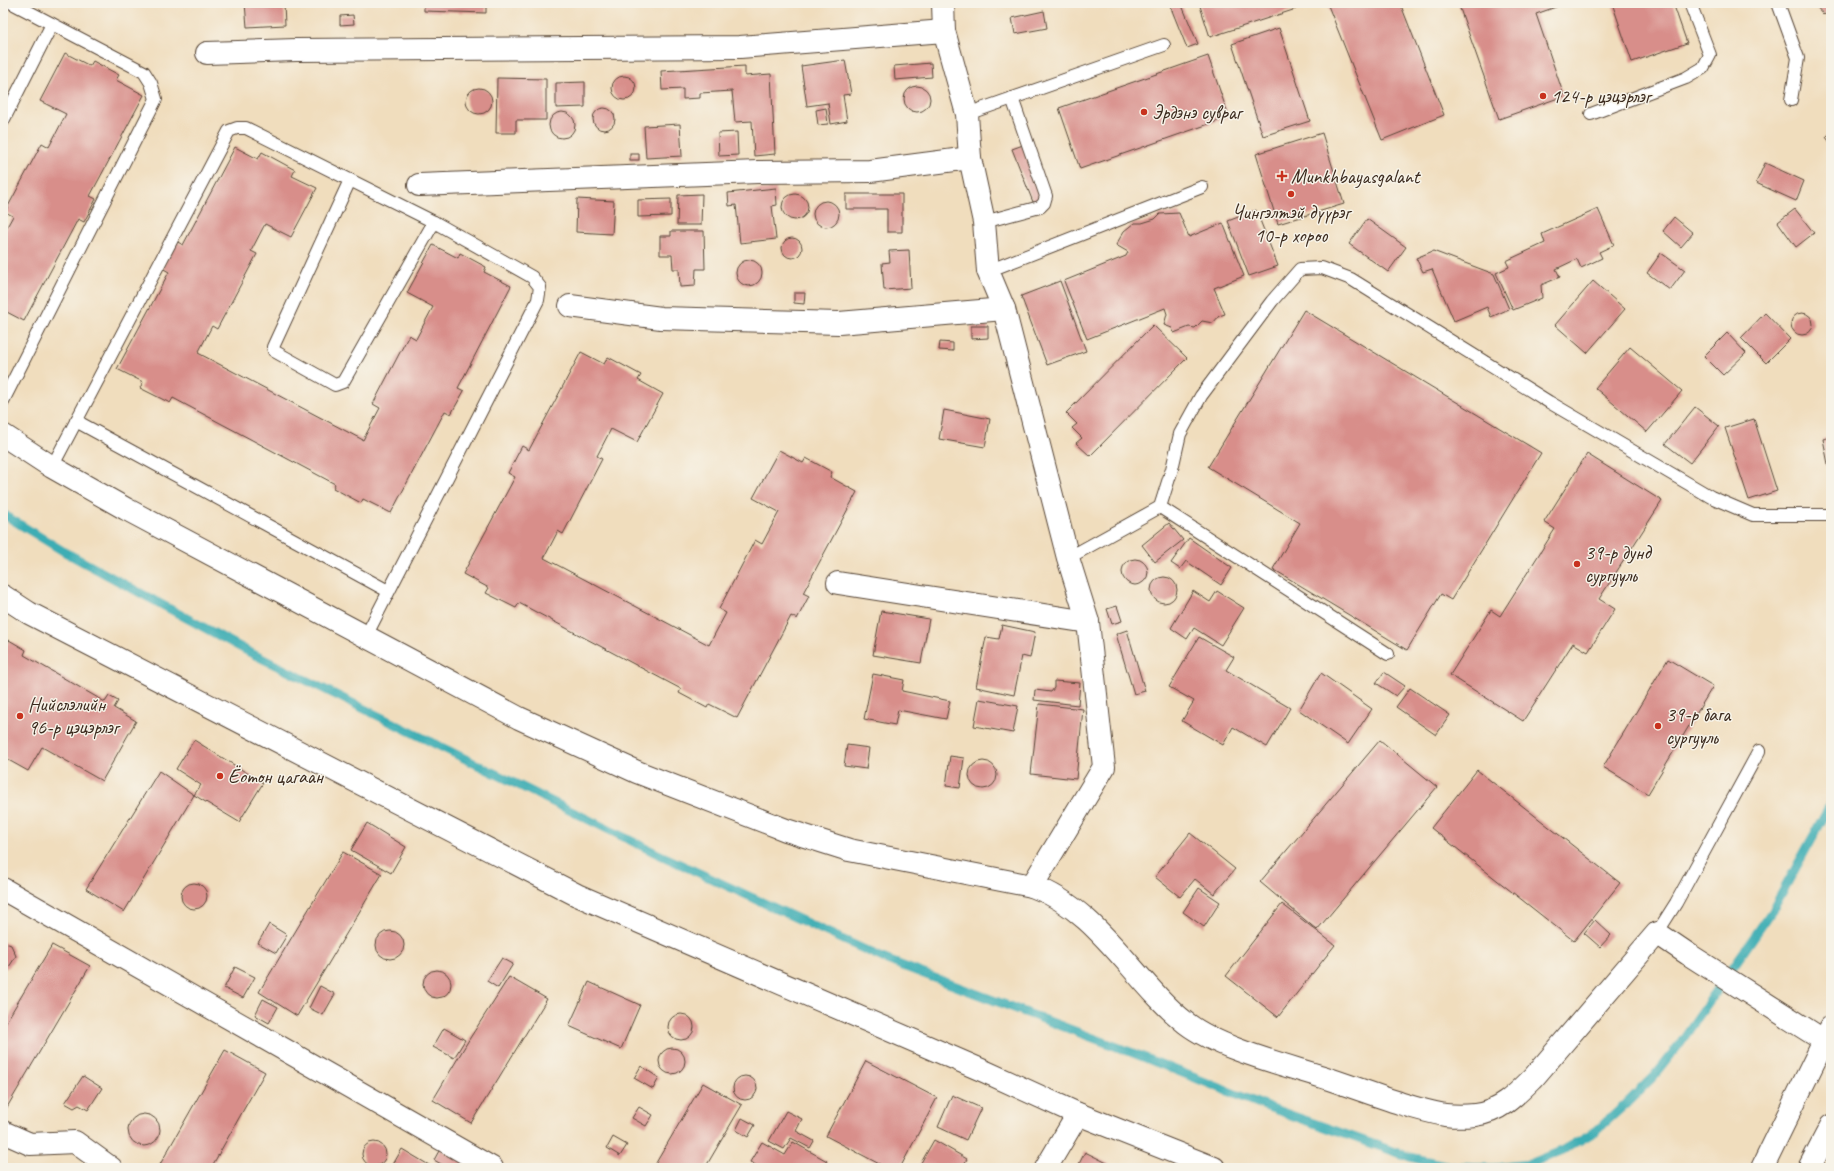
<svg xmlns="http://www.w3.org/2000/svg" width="1834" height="1171" viewBox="0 0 1834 1171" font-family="Caveat,sans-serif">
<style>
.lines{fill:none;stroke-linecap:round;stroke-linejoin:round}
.stream{stroke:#3cadb4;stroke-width:9}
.building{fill:#d88e8a}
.service-casing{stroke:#564536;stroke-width:14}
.minor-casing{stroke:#564536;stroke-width:24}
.tertiary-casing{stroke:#564536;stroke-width:24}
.primary-casing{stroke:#564536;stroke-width:24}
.service{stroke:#fff;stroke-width:12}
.minor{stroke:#fff;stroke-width:22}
.tertiary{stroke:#fff;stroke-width:22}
.primary{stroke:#fff;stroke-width:22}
.poi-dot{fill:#c8321e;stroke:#f7f3e8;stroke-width:1.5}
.labels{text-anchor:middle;stroke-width:3;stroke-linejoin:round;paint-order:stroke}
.poi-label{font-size:20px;fill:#3b2a1e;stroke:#f7f3e8;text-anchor:start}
</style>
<rect width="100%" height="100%" fill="#f7f3e8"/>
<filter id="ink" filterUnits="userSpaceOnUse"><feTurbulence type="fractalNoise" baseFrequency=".025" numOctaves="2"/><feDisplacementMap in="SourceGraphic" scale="8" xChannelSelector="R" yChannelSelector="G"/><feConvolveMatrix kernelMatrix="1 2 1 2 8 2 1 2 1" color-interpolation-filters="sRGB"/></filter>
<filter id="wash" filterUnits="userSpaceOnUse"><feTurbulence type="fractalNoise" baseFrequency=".012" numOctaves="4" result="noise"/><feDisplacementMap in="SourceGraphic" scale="16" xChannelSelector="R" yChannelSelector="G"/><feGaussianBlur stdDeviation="0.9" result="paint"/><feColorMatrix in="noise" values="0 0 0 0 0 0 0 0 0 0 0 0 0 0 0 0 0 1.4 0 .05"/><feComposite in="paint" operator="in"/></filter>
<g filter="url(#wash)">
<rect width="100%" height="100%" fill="#f0ddbd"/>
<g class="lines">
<!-- stream -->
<polyline class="stream" points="3,514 63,551 251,653 656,853 887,960 1133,1053 1265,1106 1410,1157 1454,1167 1494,1168 1529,1164 1563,1150 1596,1131 1626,1104 1654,1076 1678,1046 1772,911 1831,804"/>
</g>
<g id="blocks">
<!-- building -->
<g class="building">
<polygon points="245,3 284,3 285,25 247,27"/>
<polygon points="424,3 486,3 486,13 424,11"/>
<polygon points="1169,3 1181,3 1198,44 1187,48"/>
<polygon points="1199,3 1294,3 1296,9 1210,37"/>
<polygon points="1327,3 1400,3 1444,115 1382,140"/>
<polygon points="1458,3 1567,3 1536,14 1564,96 1499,119"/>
<polygon points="1612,3 1673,3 1687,43 1632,62"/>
<polygon points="1813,3 1831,3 1831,9 1824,15"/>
<polygon points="1044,11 1047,28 1015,34 1012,18"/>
<polygon points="353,15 354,24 340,25 340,16"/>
<polygon points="1279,28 1310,121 1263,136 1232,44"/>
<polygon points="65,53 90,66 93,61 119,75 116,80 144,95 90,196 96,199 84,222 78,219 24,321 3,310 3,234 13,216 5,212 42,143 49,147 66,114 40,101"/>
<polygon points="1208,56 1229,117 1080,169 1059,108"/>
<polygon points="845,60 851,94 843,95 847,121 831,124 828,103 807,106 801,66"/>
<polygon points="931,63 932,77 895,80 894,66"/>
<polygon points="745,66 745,76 771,74 775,154 754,156 752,121 735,122 732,91 700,93 700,98 683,99 683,89 662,90 661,71"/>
<circle cx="624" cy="88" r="12"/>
<polygon points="497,78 546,79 546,120 516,120 516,133 496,133"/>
<polygon points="585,82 585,107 556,108 556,83"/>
<circle cx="917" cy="99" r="13"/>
<circle cx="479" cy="101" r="13"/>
<polygon points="826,108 828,124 818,125 816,110"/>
<circle cx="604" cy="119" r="11"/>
<circle cx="562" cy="125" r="13"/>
<polygon points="680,124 682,156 646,158 644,126"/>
<polygon points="737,132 738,155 719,156 718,133"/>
<polygon points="1831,132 1831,144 1826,137"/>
<polygon points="1322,133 1344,204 1278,224 1256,154"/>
<polygon points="1023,145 1044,200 1033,202 1012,149"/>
<polygon points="235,147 258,159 262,152 295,170 292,176 317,188 291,237 265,224 251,251 257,254 217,329 212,326 198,353 363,440 380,408 373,404 409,335 416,339 433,307 407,293 433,245 458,258 460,253 486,267 484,272 511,286 458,388 464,391 451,414 445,411 391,513 363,499 361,503 333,488 335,484 173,398 170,403 140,388 143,382 117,369 169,272 162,268 176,241 183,245"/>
<rect x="630" y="154" width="9" height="6"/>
<polygon points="1765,163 1804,181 1796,201 1756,183"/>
<polygon points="776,188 777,205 772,206 776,239 740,243 736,205 729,206 728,193"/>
<polygon points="702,194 701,225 677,225 678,195"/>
<polygon points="846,194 902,194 902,232 887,232 887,209 846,209"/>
<circle cx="795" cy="207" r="13"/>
<polygon points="577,199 614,201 612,234 576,232"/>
<polygon points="671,199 671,216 638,217 638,200"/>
<circle cx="826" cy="214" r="13"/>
<polygon points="1598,209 1614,245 1599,252 1602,258 1581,268 1577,259 1556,269 1560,277 1541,285 1542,298 1513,310 1496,273 1509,267 1506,261 1545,243 1542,234"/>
<polygon points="1795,209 1814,233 1796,247 1778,222"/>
<polygon points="1256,210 1278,266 1249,276 1228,221"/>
<polygon points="1179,213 1189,237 1223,223 1244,276 1214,288 1225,314 1219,316 1213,323 1202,321 1195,328 1189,327 1174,333 1172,328 1164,325 1167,314 1165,308 1087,339 1064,281 1126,256 1128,252 1116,245 1124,231 1134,223 1142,223 1155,219 1160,214"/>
<polygon points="1674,217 1693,233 1681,247 1663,231"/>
<polygon points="1367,219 1406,247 1388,272 1349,244"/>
<polygon points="671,231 704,231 705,269 696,269 695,286 680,287 679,269 673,269 672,255 660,255 660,236 671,236"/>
<circle cx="792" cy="248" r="10"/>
<polygon points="909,250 911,288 884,290 882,263 890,262 889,251"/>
<polygon points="1433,251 1494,274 1509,309 1491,317 1487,307 1454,321 1432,269 1423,272 1416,258"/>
<polygon points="1661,253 1685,270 1670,290 1647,273"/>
<circle cx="749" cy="273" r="13"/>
<polygon points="1060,281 1086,351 1047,365 1021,296"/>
<polygon points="1593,281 1625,309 1587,353 1555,325"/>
<polygon points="794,293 805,293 804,304 794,303"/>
<polygon points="1304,310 1541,453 1451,600 1441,594 1407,650 1273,569 1300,523 1208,467"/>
<polygon points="1765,313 1790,339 1766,363 1741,338"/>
<circle cx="1802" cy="324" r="11"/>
<polygon points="1153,325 1187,358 1090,456 1076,443 1082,438 1072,428 1077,424 1066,413"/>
<polygon points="971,326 988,326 988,338 971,339"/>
<polygon points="1727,333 1746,353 1723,375 1704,356"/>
<polygon points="940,342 953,343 953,351 939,350"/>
<polygon points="1630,347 1682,391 1647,432 1595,388"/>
<polygon points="581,352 604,364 608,357 641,375 638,380 663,394 637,442 611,429 597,456 602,459 563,534 558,531 544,558 709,645 726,613 719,609 755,540 762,544 779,512 753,498 779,450 803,463 806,458 832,472 830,477 857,492 803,593 809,596 797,619 791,616 737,718 709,704 707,708 679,693 681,689 519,603 516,608 486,593 489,588 463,574 515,477 508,473 522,446 529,450"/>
<polygon points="1695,407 1719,426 1690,463 1665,444"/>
<polygon points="944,410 990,419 985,447 939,439"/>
<polygon points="1754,419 1777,491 1749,500 1725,428"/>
<polygon points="1831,437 1831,474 1830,474 1823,439"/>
<polygon points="1587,454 1662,501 1599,599 1615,609 1588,652 1573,643 1523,721 1450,675 1491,610 1500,616 1555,529 1544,522"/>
<polygon points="1169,523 1183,540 1155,562 1142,545"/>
<polygon points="1189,538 1232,568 1221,585 1186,561 1180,569 1171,563"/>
<circle cx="1135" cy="572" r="13"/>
<circle cx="1164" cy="590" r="13"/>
<polygon points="1193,591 1210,602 1217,591 1244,608 1221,645 1194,628 1187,639 1171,628"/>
<polygon points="1117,606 1122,621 1112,624 1107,609"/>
<polygon points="881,611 929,619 921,663 873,655"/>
<polygon points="1002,625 1035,632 1030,658 1022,656 1014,695 976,687 986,637 999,639"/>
<polygon points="1127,630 1145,691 1134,694 1116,634"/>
<polygon points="1199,637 1234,657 1226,670 1290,708 1267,747 1233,727 1223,745 1182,721 1194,701 1169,687"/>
<polygon points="9,640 26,650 24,655 105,702 109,696 118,701 114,708 136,721 102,781 42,747 28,771 3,757 3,642 7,644"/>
<polygon points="1668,659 1713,686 1648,794 1603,767"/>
<polygon points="1384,672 1405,686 1396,696 1376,683"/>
<polygon points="1321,673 1372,709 1348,744 1299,710"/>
<polygon points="873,674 904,680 902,691 950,701 946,719 898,710 895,725 864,719"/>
<polygon points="1054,681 1080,683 1078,705 1034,700 1035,690 1051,692 1054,688"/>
<polygon points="1410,688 1450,715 1436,735 1396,707"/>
<polygon points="979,699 1018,706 1013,733 974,726"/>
<polygon points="1039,704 1083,709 1076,779 1031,774"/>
<polygon points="194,740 263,783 239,822 194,795 124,912 86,889 159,771 194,795 201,785 176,769"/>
<polygon points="1380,740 1437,787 1317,930 1260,882"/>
<polygon points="847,745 869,748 866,769 844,766"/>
<polygon points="950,756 964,758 960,788 946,786"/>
<circle cx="983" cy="775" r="14"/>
<polygon points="1477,770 1620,883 1574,941 1431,828"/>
<polygon points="367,823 406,847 391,873 351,850"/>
<polygon points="1190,833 1235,869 1214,894 1195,879 1180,897 1155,877"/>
<polygon points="343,852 382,874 297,1016 259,992"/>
<circle cx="194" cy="896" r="13"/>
<polygon points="1199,888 1220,902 1204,927 1183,912"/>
<polygon points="1282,904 1335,945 1278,1017 1226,976"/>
<polygon points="1595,920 1611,935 1600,947 1584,933"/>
<polygon points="269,924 287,935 276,953 258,943"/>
<circle cx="390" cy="945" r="14"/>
<polygon points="3,942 11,945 16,956 9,967 3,969"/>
<polygon points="52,945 90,966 3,1114 3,1027"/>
<polygon points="502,958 513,964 498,988 487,981"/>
<polygon points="235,967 255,977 243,998 224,988"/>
<circle cx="437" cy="984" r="14"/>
<polygon points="509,977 547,999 471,1123 433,1100 470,1038"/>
<polygon points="589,982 640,1005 621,1049 569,1026"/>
<polygon points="320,986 335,994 323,1015 309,1008"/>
<polygon points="263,999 278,1007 269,1023 255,1015"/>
<circle cx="681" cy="1027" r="13"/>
<polygon points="444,1028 465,1040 454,1058 433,1047"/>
<circle cx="672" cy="1061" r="13"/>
<polygon points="225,1050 265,1072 244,1109 211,1168 158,1168"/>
<polygon points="866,1061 937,1098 900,1168 887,1168 826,1136"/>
<polygon points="641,1066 659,1078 653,1089 634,1078"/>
<circle cx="745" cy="1088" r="12"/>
<polygon points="83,1076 102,1088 88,1110 79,1105 74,1108 65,1103"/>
<polygon points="703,1083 742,1105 705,1168 653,1168"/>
<polygon points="952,1095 981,1108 966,1140 938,1127"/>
<polygon points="639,1107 653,1115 646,1126 632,1118"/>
<polygon points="786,1111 802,1119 796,1131 814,1141 810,1148 791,1138 784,1149 769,1141"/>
<circle cx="144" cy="1130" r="16"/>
<polygon points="742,1118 755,1125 748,1137 736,1130"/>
<polygon points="613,1137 627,1145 620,1156 607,1148"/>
<polygon points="934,1140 967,1159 962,1168 918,1168"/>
<circle cx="374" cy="1154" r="12"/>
<polygon points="762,1142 785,1155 793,1142 827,1161 823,1168 761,1168 750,1162"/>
<polygon points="402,1149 434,1168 391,1168"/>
<polygon points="440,1149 475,1168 448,1168 434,1160"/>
<polygon points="1085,1152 1111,1165 1109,1168 1077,1168"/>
</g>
</g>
</g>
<g filter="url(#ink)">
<use href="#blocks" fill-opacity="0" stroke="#564536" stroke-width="1"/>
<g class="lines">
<!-- service casing -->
<g class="service-casing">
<g id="service">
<polyline points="1778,3 1798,58 1791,100"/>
<polyline points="967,114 1164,45"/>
<polyline points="1591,114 1686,78 1703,68 1710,55 1690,3"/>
<polyline points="3,121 52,24"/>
<polyline points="350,180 273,347 274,351 335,385 343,382 434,222"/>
<polyline points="984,222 1040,207 1044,203 1046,196 1012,98"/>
<polyline points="988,271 1202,187"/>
<polyline points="3,401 156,99 151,83 144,72 12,3"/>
<polyline points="76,421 388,591"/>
<polyline points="52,467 229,131 237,128 246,128 434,222 532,277 540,287 538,300 366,636"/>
<polyline points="1160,507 1388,654"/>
<polyline points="1068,558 1160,507 1172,469 1180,434 1201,396 1272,301 1300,269 1322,268 1351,279 1549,402 1711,497 1753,515 1831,515"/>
<polyline points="1657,933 1676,903 1759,751"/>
</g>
</g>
<!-- minor casing -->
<g class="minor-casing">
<g id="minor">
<polyline points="207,53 296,50 740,47 944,31"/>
<polyline points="419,185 758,172 870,171 970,158"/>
<polyline points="570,306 661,318 839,323 1004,309"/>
<polyline points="3,435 52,467 126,509 519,718 637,772 786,830 849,850 1032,886 1104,767 1088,622 1068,558 1004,309 988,271 984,222 970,158 967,114 944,31 943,3"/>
<polyline points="838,583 1088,622"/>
<path d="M1032,886C1098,909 1134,982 1186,1023C1220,1049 1282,1064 1323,1077C1363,1090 1404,1107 1445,1115C1454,1116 1465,1116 1475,1115C1500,1112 1517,1094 1534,1077L1657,933L1688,954L1831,1045"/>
<polyline points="3,889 492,1168"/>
<polyline points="3,1132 30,1144 75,1142 111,1168"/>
<polyline points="1046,1168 1078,1114"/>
</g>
</g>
<!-- tertiary casing -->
<g class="tertiary-casing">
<polyline id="tertiary" points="3,596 29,613 577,895 986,1072 1078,1114 1214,1168"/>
</g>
<!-- primary casing -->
<g class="primary-casing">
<g id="primary">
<polyline points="1762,1168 1831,1027"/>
<polyline points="1809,1168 1831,1126"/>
</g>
</g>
<!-- service -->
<use href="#service" class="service"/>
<!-- minor -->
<use href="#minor" class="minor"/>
<!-- tertiary -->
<use href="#tertiary" class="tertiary"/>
<!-- primary -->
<use href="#primary" class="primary"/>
</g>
</g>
<!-- markers -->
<g class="poi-dot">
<circle cx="1543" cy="96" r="4"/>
<circle cx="1144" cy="112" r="4"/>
<path d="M1280 170h4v4h4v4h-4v4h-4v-4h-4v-4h4z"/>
<circle cx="1291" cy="194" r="4"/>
<circle cx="1577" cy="564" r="4"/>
<circle cx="20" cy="716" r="4"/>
<circle cx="1658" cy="726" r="4"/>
<circle cx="220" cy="776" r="4"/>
</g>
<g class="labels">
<!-- poi labels -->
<g class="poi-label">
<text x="1551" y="103">124-р цэцэрлэг</text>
<text x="1152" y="119">Эрдэнэ сувраг</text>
<text x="1291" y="183">Munkhbayasgalant</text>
<text x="1291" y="219" text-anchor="middle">Чингэлтэй дүүрэг<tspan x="1291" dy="23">10-р хороо</tspan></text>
<text x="1585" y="559">39-р дунд<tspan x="1585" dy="23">сургууль</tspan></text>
<text x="28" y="711">Нийслэлийн<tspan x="28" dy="23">96-р цэцэрлэг</tspan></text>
<text x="1666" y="721">39-р бага<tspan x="1666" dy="23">сургууль</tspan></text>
<text x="228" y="783">Ёотон цагаан</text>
</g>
</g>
<!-- margin -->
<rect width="1834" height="1171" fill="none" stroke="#f7f3e8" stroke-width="16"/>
</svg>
